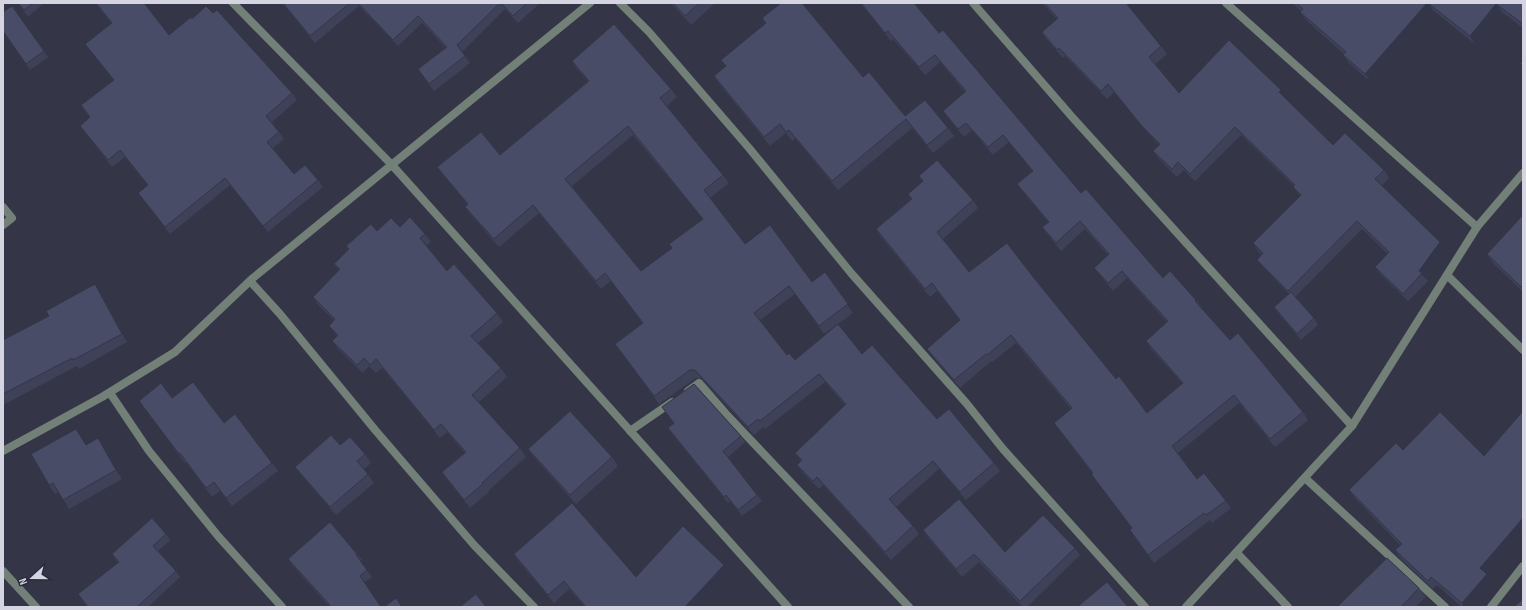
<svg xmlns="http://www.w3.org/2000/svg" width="1526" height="610" viewBox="0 0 1526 610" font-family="'Sofia Sans Condensed',sans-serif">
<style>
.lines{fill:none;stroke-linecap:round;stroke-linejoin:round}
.street{stroke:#728078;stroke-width:8}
.wall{fill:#3f4159;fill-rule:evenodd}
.shaded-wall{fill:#333548}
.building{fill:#494c67;stroke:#333548;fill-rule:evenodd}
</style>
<rect width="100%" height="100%" fill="#343648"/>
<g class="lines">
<!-- street -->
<g class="street">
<polyline points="233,3 392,165 788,607"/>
<polyline points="620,3 649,32 749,148 851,273 967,404 1003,449 1145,607"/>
<polyline points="973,3 1073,118 1352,426"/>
<polyline points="1226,3 1477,227"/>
<polyline points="3,207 12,218 3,225"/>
<polyline points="1447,275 1523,350"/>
<polyline points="250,281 280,314 376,431 474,545 534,607"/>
<polyline points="688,391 699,383 726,414 909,607"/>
<polyline points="110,393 149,451 218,536 282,607"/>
<polyline points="630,431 672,402"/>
<polyline points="3,451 102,397 175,352 253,278 590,3"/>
<polyline points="1305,478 1445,607"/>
<polyline points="1237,553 1288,607"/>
<polyline points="3,571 36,607"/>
<polyline points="1186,607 1352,426 1477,227 1523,173"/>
<polyline points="1491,607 1523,566"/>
</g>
</g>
<!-- wall -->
<g class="wall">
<polygon points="18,3 44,3 28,17"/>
<polygon points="95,3 144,3 169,35 192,19 292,93 297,100 272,122 284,139 273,148 294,174 318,180 323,187 268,232 230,185 170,234 138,193 148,186 125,157 112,167 80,126 90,118 81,105 114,81 85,44 111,23"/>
<polygon points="282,3 540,3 518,23 505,9 462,52 470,63 434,91 418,69 446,48 422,23 398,46 359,6 315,43"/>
<polygon points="671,3 715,3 691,25"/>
<polygon points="860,3 914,3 939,33 1081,193 1163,278 1196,300 1202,307 1201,308 1230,340 1303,412 1308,420 1275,447 1239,403 1178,453 1197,479 1226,501 1231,508 1212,523 1210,520 1154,563 1135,538 1132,528 1097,482 1091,474 1092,473 1054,423 1071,409 1016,343 992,362 991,361 960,388 933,357 927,349 960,320 937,291 930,297 881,237 876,229 911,199 908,194 923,181 919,176 973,200 978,208 943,239 969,272 1034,278 1116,379 1147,413 1183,384 1151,349 1146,341 1167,322 1127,278 1113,291 1100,275 1094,268 1108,255 1085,229 1061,251 1048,235 1042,227 1048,222 1023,192 1017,184 1032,171 1009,142 993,155 972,130 964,137 948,118 943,111 965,92 940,62 925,75 893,39 891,41"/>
<polygon points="1042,3 1126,3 1161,46 1167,54 1155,64 1179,93 1287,98 1286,99 1333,145 1384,170 1389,178 1382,186 1446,250 1425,278 1428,281 1408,301 1381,275 1375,267 1388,254 1362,229 1295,297 1314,318 1318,325 1301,340 1278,313 1274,307 1289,294 1263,267 1257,260 1262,255 1258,251 1253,243 1300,196 1293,187 1294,186 1241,135 1195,181 1184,170 1177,177 1159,159 1153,151 1159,145 1147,132 1114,92 1107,99 1065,56 1063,58 1047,40 1042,32 1057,19"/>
<polygon points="1292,3 1523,3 1523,28 1502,12 1475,44 1433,10 1371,82 1349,63 1343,55 1344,54 1306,20 1300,12 1301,11"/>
<polygon points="12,6 48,57 30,70 3,31"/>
<polygon points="762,18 863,77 905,116 948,128 954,136 933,153 912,128 838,190 795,138 792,141 786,133 770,146 720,85 714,76 726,66 721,60 766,23"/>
<path d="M572,61L671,89L677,97L667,106L723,175L729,183L710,198L745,244L812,282L825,272L853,313L824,334L795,294L760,320L787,355L795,360L862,354L937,419L994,463L1000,471L966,500L939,469L896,507L913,526L919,534L891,560L823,485L819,489L803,473L797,465L801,461L795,453L845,405L825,382L765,429L764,427L754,435L701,378H696L659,404L615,344L643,324L611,281L601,289L539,213L499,247L471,215L465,207L468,205L443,175L437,167L500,155L588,81L577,69ZM633,135L703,219L672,248L641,271L572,186Z"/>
<polygon points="1523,215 1523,292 1493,263 1487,254"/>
<polygon points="400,227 425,234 431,242 426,246 447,271 497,313 503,322 478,343 501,368 507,377 479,402 520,448 526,457 488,491 489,492 470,508 448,481 442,472 465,453 447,432 440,438 382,368 376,373 369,366 363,373 338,349 332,341 337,336 329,326 334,320 319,306 313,297 339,270 334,264 349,250 346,246"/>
<polygon points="101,292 127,342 79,369 77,366 3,405 3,340"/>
<polygon points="172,398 272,463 278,471 232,506 220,491 212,497 186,462 185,463 139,401"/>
<polygon points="1523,411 1523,533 1487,575 1492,582 1471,607 1462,607 1437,585 1433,589 1401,559 1395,550 1400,545 1355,498 1349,490 1403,450 1484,456"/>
<polygon points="668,428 741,436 745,442 728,457 762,501 742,516 730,501 728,503 672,434"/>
<polygon points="82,437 86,445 98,438 104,447 122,479 69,509 59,492 55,494 49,485"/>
<polygon points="340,445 365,454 371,463 364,469 374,483 336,515 301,475 295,467"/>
<polygon points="528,449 612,457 618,466 576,504 534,457"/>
<polygon points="923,530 1005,552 1075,548 1080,555 1027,607 1023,607 979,562 962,577 928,538"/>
<polygon points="166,534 170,540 158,551 176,571 180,577 148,607 88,607 118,563 112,554"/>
<polygon points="357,554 362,560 360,561 372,577 365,582 329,606 293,566 288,559"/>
<polygon points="514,554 636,577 730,573 698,607 585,607 569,589 554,603 519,562"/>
<polygon points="1419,588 1426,597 1415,607 1337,607"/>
</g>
<!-- shaded-wall -->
<g class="shaded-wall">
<polygon points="1427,3 1428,3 1433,10 1371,82 1365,74"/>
<polygon points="1496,4 1502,12 1475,44 1470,36"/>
<polygon points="1281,90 1287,98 1284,100 1279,92"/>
<polygon points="1440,242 1446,250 1425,278 1419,271"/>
<polygon points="95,284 101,292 127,342 122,334"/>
<polygon points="76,429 82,437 92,454 86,445"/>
<polygon points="98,438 104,447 122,479 116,470"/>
<polygon points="1523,518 1523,533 1487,575 1492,582 1471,607 1464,607 1462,603 1480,568"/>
<polygon points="724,565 730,573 698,607 685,607"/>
</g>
<!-- building -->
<g class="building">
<polygon points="18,3 33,3 24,10"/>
<polygon points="96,3 144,3 169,35 191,17 192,19 206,6 213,13 217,10 292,93 266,116 279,132 267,142 294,174 305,165 318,180 263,226 225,178 165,227 138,193 148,185 120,150 108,160 80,126 90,117 81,105 114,80 85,44 112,23"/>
<polygon points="283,3 350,3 310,36"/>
<polygon points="358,3 500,3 457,45 465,56 429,84 418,69 447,47 418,16 393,40"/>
<polygon points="501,3 527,3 513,16"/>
<polygon points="673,3 699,3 685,16"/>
<polygon points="781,3 802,3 863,77 869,72 905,116 925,100 948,128 927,145 906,119 832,181 789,130 786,132 780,124 764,137 714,76 726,66 721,60 766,23 762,18"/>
<polygon points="861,3 914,3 939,33 943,30 1081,193 1086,189 1163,278 1170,271 1196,300 1195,301 1230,340 1238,333 1303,412 1270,439 1234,395 1172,446 1197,479 1204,473 1226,501 1206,515 1204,513 1148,555 1130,530 1132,528 1091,474 1093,473 1054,423 1072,408 1011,335 987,355 986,354 954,380 927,349 960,320 932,283 925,289 876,229 912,199 908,194 923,181 919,176 937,160 973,200 937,232 969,272 1007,243 1034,278 1116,379 1119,376 1147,413 1183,383 1146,341 1168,321 1122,271 1108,283 1094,268 1109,254 1080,221 1056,243 1042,227 1049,222 1017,184 1033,171 1003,135 988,147 966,123 958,129 943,111 966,91 935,55 919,67 888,31 885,33"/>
<polygon points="1044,3 1126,3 1161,46 1149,57 1179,93 1229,40 1281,90 1279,92 1333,145 1345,133 1384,170 1375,179 1440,242 1419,271 1422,273 1403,294 1375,267 1389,252 1357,221 1288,291 1257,260 1263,253 1253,243 1301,195 1293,187 1295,185 1235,127 1190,174 1178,162 1172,169 1153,151 1160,144 1141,125 1108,84 1101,91 1059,48 1057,50 1042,32 1058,18"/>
<polygon points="1296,3 1427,3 1365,74 1343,55 1346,52 1300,12 1303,9"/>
<polygon points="1428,3 1523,3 1523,24 1496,4 1470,36"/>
<polygon points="12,6 44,51 26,64 3,31 3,12"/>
<path d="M614,24L671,89L660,98L723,175L704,190L745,244L770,225L812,282L825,272L848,304L819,326L789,286L754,313L787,355L789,353L795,360L838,324L862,354L872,345L937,419L949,409L994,463L960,492L933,461L889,499L913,526L885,552L817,477L813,481L797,465L802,460L795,453L846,404L819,374L760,421L758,419L748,427L695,370H690L654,396L615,344L643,323L605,273L596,281L533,205L494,239L465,207L468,204L437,167L481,132L500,155L589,81L572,61ZM628,126L703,219L669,244L672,248L641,271L565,179Z"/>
<polygon points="1523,61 1523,66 1520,64"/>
<polygon points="1523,215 1523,285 1521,287 1487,254"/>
<polygon points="410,217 425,234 420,238 447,271 454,264 497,313 471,336 501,368 472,395 520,448 482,483 483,484 464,500 442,472 466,452 441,424 434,430 376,359 370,365 364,358 357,365 332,341 338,335 329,326 335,319 313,297 340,269 334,264 349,249 346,246 371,224 377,231 391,218 400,227"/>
<polygon points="95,284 122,334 73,360 72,358 3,394 3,340 49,316 46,311"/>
<polygon points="1291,292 1314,318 1297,334 1274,307"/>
<polygon points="193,382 224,423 235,414 272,463 226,498 214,482 206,488 180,453 179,454 139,401 161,383 172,398"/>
<polygon points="694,384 741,436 723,451 757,495 738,510 726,495 724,497 668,428 674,423 662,407"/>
<polygon points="570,411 612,457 570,495 528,449"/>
<polygon points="1523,411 1523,518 1480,568 1487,574 1462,603 1431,577 1428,581 1395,550 1402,544 1349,490 1396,443 1403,450 1440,412 1484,456"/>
<polygon points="76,429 86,445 98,438 116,470 63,500 53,483 49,485 31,454"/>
<polygon points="331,435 340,445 350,437 365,454 357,461 368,474 330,507 295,467"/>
<polygon points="959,499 1005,552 1043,515 1075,548 1020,601 974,554 956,569 923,530"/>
<polygon points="572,503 636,577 683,526 724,565 685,607 586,607 564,581 548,595 514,554"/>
<polygon points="152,518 166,534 153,546 176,571 137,607 88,607 78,594 119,562 112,554"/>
<polygon points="330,522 357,554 356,555 367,570 360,576 381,607 327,607 330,605 288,559"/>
<polygon points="1387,558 1419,588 1401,607 1337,607"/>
<polygon points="1107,582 1128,607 1077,607"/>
<polygon points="476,594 486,607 460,607"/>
<polygon points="396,598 402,607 384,607"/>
<polygon points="1523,599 1523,607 1514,607"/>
</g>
<!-- border -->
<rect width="1526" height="610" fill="none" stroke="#d4d5e1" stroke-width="8"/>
<!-- north arrow -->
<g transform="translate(32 578) rotate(249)" stroke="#2a2c3d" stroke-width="3" paint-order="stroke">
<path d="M0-3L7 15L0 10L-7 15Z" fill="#d4d5e1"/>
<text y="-6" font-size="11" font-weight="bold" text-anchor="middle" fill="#d4d5e1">N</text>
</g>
</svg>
